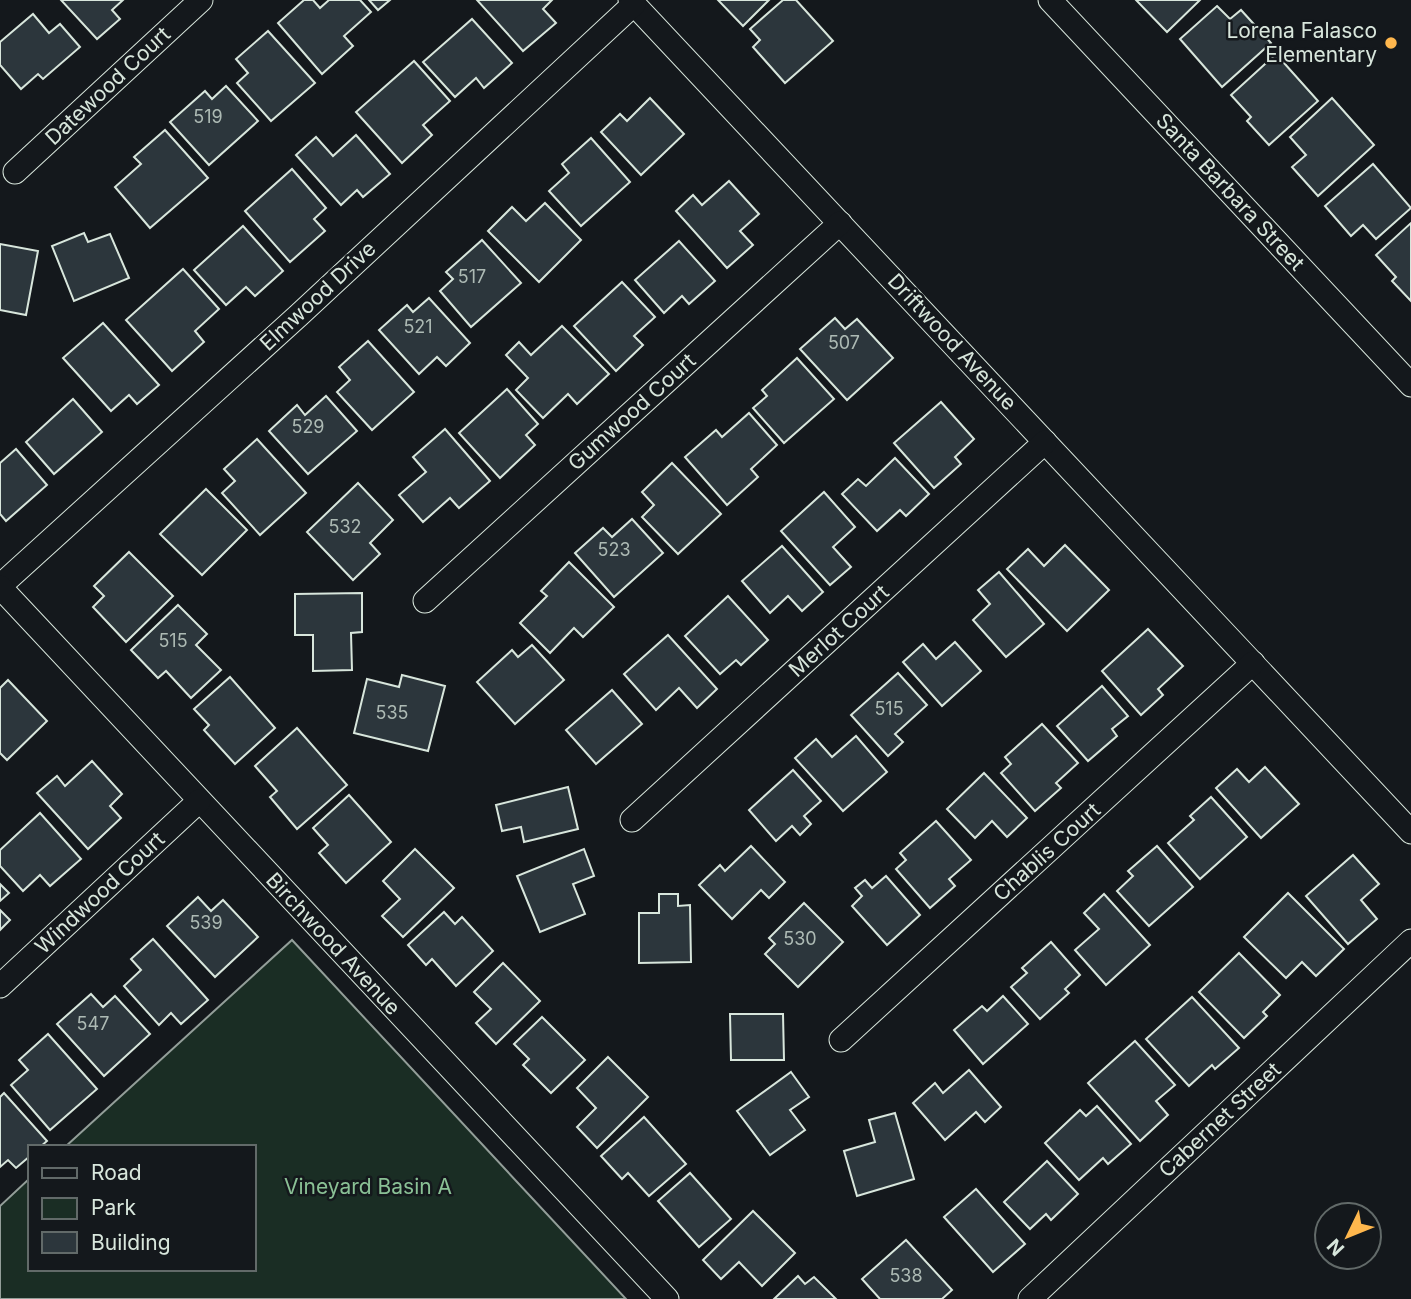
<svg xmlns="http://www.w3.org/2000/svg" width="1411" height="1299" viewBox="0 0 1411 1299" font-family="Inter,sans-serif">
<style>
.green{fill:#1a2d24;stroke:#939e99;stroke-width:2}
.building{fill:#2c363c;stroke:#d8e6dc;stroke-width:2}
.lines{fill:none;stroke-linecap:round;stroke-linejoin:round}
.minor-casing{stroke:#d8e6dc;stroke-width:25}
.minor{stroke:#14181c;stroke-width:23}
.poi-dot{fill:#ffb74d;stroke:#14181c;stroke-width:2.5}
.labels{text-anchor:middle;stroke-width:5;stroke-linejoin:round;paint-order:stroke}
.number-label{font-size:18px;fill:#adbab4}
.poi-label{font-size:21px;fill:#d8e6dc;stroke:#14181c;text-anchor:end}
.street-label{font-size:21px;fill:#d8e6dc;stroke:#14181c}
.park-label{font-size:21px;fill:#8ac095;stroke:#14181c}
</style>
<rect width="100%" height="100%" fill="#14181c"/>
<!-- green -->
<polygon class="green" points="292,940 626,1299 0,1299 0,1206 30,1178 30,1269 254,1269 254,1147 65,1147"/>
<!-- building -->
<g class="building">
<polygon points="61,0 123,0 112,10 120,19 97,39"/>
<polygon points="304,0 313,0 320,8 329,0 360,0 371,12 344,36 353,46 322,74 278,23"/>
<polygon points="369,0 390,0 378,10"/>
<polygon points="477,0 552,0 543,9 556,23 523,51"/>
<polygon points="718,0 769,0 743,26"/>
<polygon points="783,0 796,0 833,41 785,83 753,47 760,40 750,29"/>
<polygon points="1136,0 1200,0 1167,32"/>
<polygon points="1217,6 1230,19 1241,10 1271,43 1222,87 1180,39"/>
<polygon points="33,14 49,33 60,24 80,47 43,79 38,74 21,89 0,65 0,42"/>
<polygon points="472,19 512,63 484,88 476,78 455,97 423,62"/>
<polygon points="268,31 315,83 271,121 237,83 248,73 236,59"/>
<polygon points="1276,54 1318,101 1269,145 1247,121 1251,117 1231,95"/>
<polygon points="414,61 450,101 423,125 432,135 402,163 356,112"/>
<polygon points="226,86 258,121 209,165 170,122 205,91 212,99"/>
<polygon points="650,98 684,134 641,175 601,132 620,114 627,121"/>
<polygon points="1332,98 1374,145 1318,196 1292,167 1306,155 1290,137"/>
<polygon points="165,130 208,178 150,228 115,187 141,164 134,157"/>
<polygon points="356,135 390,174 363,197 357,190 341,205 296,155 316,137 333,156"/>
<polygon points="591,138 630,182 581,226 549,191 569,173 562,164"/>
<polygon points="1373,164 1411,208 1376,239 1363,225 1351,236 1325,206"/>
<polygon points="292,169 326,208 314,219 325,231 290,262 245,211"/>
<polygon points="729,181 759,214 740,231 753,245 727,268 676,211 693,195 702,205"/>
<polygon points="545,203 581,240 539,282 488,231 512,207 526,221"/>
<polygon points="1411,223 1411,301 1392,281 1396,277 1376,255"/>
<polygon points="243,226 283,271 255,296 246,287 226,305 194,270"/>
<polygon points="84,233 88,242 110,234 129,278 74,301 52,246"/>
<polygon points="482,240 521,283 471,327 440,291 453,279 446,272"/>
<polygon points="679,241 715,281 689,304 682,296 664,313 635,280"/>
<polygon points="0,244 38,251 26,315 0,310"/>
<polygon points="183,269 219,309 195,331 204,342 172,371 126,320"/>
<polygon points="622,282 655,317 634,336 643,345 616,371 574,326"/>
<polygon points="429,298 470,343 446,366 437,357 419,374 379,330 407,305 413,312"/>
<polygon points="835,318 845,329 857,319 893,358 847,400 800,349"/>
<polygon points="103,323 159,385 137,404 129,395 111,411 63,358"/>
<polygon points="562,326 609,374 577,404 568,394 543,418 516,390 528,378 506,355 519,342 531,355"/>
<polygon points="368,341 414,392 372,430 337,392 350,380 339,367"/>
<polygon points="797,358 834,399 784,443 753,408 767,396 762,390"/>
<polygon points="507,389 538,424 526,435 535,445 500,478 459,433"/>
<polygon points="326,396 357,431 308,474 269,431 297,405 305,415"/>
<polygon points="73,399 102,432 54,474 26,442"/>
<polygon points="941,402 974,439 955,457 961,464 934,488 894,443"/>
<polygon points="749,413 777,445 751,469 758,477 727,505 685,457 716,430 722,437"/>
<polygon points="445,429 490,481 459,508 450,498 423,522 399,495 426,472 413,457"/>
<polygon points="257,439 306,493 260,535 222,493 235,481 224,469"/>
<polygon points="16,449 47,485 6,521 0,514 0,463"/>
<polygon points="895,458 929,494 906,516 900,510 877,531 842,494 858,479 866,486"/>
<polygon points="672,463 721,514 678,554 642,517 654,505 642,492"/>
<polygon points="358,483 393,520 370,543 380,554 353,580 307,532"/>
<polygon points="206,489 247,530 202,575 160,534"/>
<polygon points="824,492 855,527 833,547 851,567 830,585 781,531"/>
<polygon points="632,519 663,553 614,597 575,553 603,528 612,537"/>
<polygon points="1065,545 1109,590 1067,631 1007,569 1028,549 1044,566"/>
<polygon points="782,546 823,592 802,611 788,596 770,613 742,581"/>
<polygon points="129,552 173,596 126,642 93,607 104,596 94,586"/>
<polygon points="569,562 614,607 583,637 574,628 550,653 520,623 547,596 541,591"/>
<polygon points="999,572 1044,624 1006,657 973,620 990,604 978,590"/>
<polygon points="362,593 362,632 351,633 352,670 313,671 313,635 295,635 295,594"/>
<polygon points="728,596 768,640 741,665 736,660 720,674 685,636"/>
<polygon points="178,605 207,634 196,645 221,670 191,698 166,671 158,678 131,650"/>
<polygon points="1148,629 1183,666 1158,689 1163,695 1141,715 1102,671"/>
<polygon points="668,635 717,689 697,708 679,688 656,710 624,674"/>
<polygon points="955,642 981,671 942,706 903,662 923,644 936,659"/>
<polygon points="532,645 564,680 515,724 477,682 512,650 518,657"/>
<polygon points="898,673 927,705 895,734 903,742 888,756 851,715"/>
<polygon points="402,675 445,686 428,751 354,733 367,679 399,687"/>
<polygon points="230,677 275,728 235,764 204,730 209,725 194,709"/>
<polygon points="8,680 47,721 7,760 0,753 0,688"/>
<polygon points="1102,686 1128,716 1112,729 1117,736 1088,761 1057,726"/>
<polygon points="612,690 642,724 596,764 566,730"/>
<polygon points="1042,724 1078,763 1056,783 1061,788 1035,811 1001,773 1011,764 1005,757"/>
<polygon points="297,728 347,785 297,829 270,797 277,791 255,766"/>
<polygon points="856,736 887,772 843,811 795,758 816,739 832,757"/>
<polygon points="92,761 122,794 110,806 121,818 88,849 37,793 57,776 65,786"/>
<polygon points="1265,767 1299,804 1261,838 1216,788 1237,769 1249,782"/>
<polygon points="793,770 821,801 804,816 811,824 800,835 792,826 776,841 749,810"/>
<polygon points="984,773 1027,818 1007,837 992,821 975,838 947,809"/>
<polygon points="568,787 578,829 524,842 521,827 502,831 496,805"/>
<polygon points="349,795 391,842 346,883 319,853 328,845 313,828"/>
<polygon points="1211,797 1247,837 1200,879 1168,843 1194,820 1190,816"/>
<polygon points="40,813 81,859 50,886 40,875 23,891 0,866 0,850"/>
<polygon points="936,821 971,860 949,879 955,886 930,908 896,869 906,860 900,853"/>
<polygon points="751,846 785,882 769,898 761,890 732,919 699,885 720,865 725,871"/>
<polygon points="1157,846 1193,887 1149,926 1117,891 1133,876 1128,871"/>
<polygon points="415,849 454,888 403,937 382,916 400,899 383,881"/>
<polygon points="584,849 594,876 573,884 585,914 540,932 517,876"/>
<polygon points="1353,855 1379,884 1361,900 1377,919 1348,944 1306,896"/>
<polygon points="886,876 920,915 887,945 852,906 862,896 855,888 865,880 872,888"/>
<polygon points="0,884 9,893 0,901"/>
<polygon points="1288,893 1344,949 1316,976 1302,962 1286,978 1244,937"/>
<polygon points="659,894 678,894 678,906 690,905 691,962 639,963 639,913 659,913"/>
<polygon points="1104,894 1150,945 1106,985 1075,950 1099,929 1084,913"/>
<polygon points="198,897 211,911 223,900 258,937 215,977 167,926"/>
<polygon points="804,903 843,942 798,987 765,954 775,944 769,938"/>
<polygon points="0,910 10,920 0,930"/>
<polygon points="444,912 455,924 462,917 493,951 456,986 432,959 426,965 408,945"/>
<polygon points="153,939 208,1000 181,1024 171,1013 159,1025 124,986 141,970 131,959"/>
<polygon points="1051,942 1080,975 1065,989 1069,993 1040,1019 1011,987 1027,973 1022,968"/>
<polygon points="1239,953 1280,995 1263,1012 1267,1016 1244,1038 1199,992"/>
<polygon points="503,963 540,1001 496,1044 476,1023 491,1009 474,992"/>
<polygon points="91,994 103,1007 115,996 150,1034 104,1076 57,1024"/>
<polygon points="1003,996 1028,1024 983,1064 954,1030 982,1006 987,1011"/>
<polygon points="1192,997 1239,1048 1215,1069 1212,1065 1189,1086 1146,1039"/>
<polygon points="730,1014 783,1014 784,1060 731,1060"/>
<polygon points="542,1017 585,1060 551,1093 523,1065 529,1059 514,1044"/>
<polygon points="48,1034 97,1089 50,1130 11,1085 28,1070 19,1060"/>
<polygon points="1135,1041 1175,1085 1156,1101 1168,1115 1140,1141 1088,1083"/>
<polygon points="608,1057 648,1097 597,1148 577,1127 596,1108 577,1088"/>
<polygon points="969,1070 1001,1107 985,1122 976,1112 945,1140 913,1103 935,1083 943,1093"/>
<polygon points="791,1072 809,1097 790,1110 805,1130 770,1155 737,1111"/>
<polygon points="4,1093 47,1141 40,1147 30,1147 30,1156 16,1168 8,1160 0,1167 0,1097"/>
<polygon points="1097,1106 1131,1144 1108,1164 1103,1158 1079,1180 1045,1143 1080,1110 1086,1116"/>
<polygon points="895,1113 914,1179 857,1196 844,1151 875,1142 869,1120"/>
<polygon points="644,1117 686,1164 649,1196 628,1173 622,1179 601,1156"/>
<polygon points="1047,1161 1078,1194 1051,1220 1046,1214 1030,1229 1004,1202"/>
<polygon points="690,1173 731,1219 699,1247 658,1201"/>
<polygon points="976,1189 1025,1244 993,1272 944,1217"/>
<polygon points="753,1211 795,1253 762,1286 739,1262 721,1279 703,1260"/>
<polygon points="906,1240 952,1290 942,1299 880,1299 862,1279"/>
<polygon points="798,1276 805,1284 814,1277 836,1299 774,1299"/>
</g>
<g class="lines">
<!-- minor casing -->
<g class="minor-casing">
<g id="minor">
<polyline points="630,0 1411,832"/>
<polyline points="1050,0 1411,385"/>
<polyline points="15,172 201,0"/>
<polyline points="0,586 299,315 634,4"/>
<polyline points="0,587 667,1299"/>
<polyline points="425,601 840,223"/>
<polyline points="632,820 1045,442"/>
<polyline points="0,986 199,801"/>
<polyline points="841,1040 1253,663"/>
<polyline points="1030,1299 1411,941"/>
</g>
</g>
<!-- minor -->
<use href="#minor" class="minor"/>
</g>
<!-- markers -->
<circle class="poi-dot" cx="1391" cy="43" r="7"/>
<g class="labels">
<!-- number labels -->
<g class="number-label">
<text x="208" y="123">519</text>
<text x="472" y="283">517</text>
<text x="418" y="333">521</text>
<text x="844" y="349">507</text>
<text x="308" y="433">529</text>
<text x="345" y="533">532</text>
<text x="614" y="556">523</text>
<text x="173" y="647">515</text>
<text x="889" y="715">515</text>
<text x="392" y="719">535</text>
<text x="206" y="929">539</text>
<text x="800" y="945">530</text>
<text x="93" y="1030">547</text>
<text x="906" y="1282">538</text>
</g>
<!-- poi labels -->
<g class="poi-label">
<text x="1377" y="38">Lorena Falasco<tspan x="1377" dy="24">Elementary</tspan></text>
</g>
<!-- street labels -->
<g class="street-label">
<text transform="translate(108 86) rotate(-43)" y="7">Datewood Court</text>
<text transform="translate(1230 192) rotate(47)" y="7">Santa Barbara Street</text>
<text transform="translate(318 296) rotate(-43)" y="7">Elmwood Drive</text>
<text transform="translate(952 342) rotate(47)" y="7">Driftwood Avenue</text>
<text transform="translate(632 412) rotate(-42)" y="7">Gumwood Court</text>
<text transform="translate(839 631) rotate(-42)" y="7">Merlot Court</text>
<text transform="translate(1047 852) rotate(-42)" y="7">Chablis Court</text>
<text transform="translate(100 893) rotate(-43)" y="7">Windwood Court</text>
<text transform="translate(333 944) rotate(47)" y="7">Birchwood Avenue</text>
<text transform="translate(1220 1120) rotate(-43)" y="7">Cabernet Street</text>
</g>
<!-- park labels -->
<g class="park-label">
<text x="368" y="1194">Vineyard Basin A</text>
</g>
</g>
<!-- legend -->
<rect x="28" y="1145" width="228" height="126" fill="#14181c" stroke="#626a69" stroke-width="2"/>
<rect x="42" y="1168" width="35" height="10" fill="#14181c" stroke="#626a69" stroke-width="2"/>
<text x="91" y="1180" font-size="21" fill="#d8e6dc">Road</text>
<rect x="42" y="1198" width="35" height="21" fill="#1a2d24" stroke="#626a69" stroke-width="2"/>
<text x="91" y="1215" font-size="21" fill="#d8e6dc">Park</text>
<rect x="42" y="1232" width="35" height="21" fill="#2c363c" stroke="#626a69" stroke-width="2"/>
<text x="91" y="1250" font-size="21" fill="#d8e6dc">Building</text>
<!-- north arrow -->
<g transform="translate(1348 1236) rotate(227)"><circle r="33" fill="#14181c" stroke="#626a69" stroke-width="2"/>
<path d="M0-5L12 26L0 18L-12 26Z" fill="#ffb74d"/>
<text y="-10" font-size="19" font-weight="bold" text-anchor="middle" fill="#d8e6dc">N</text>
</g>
</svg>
